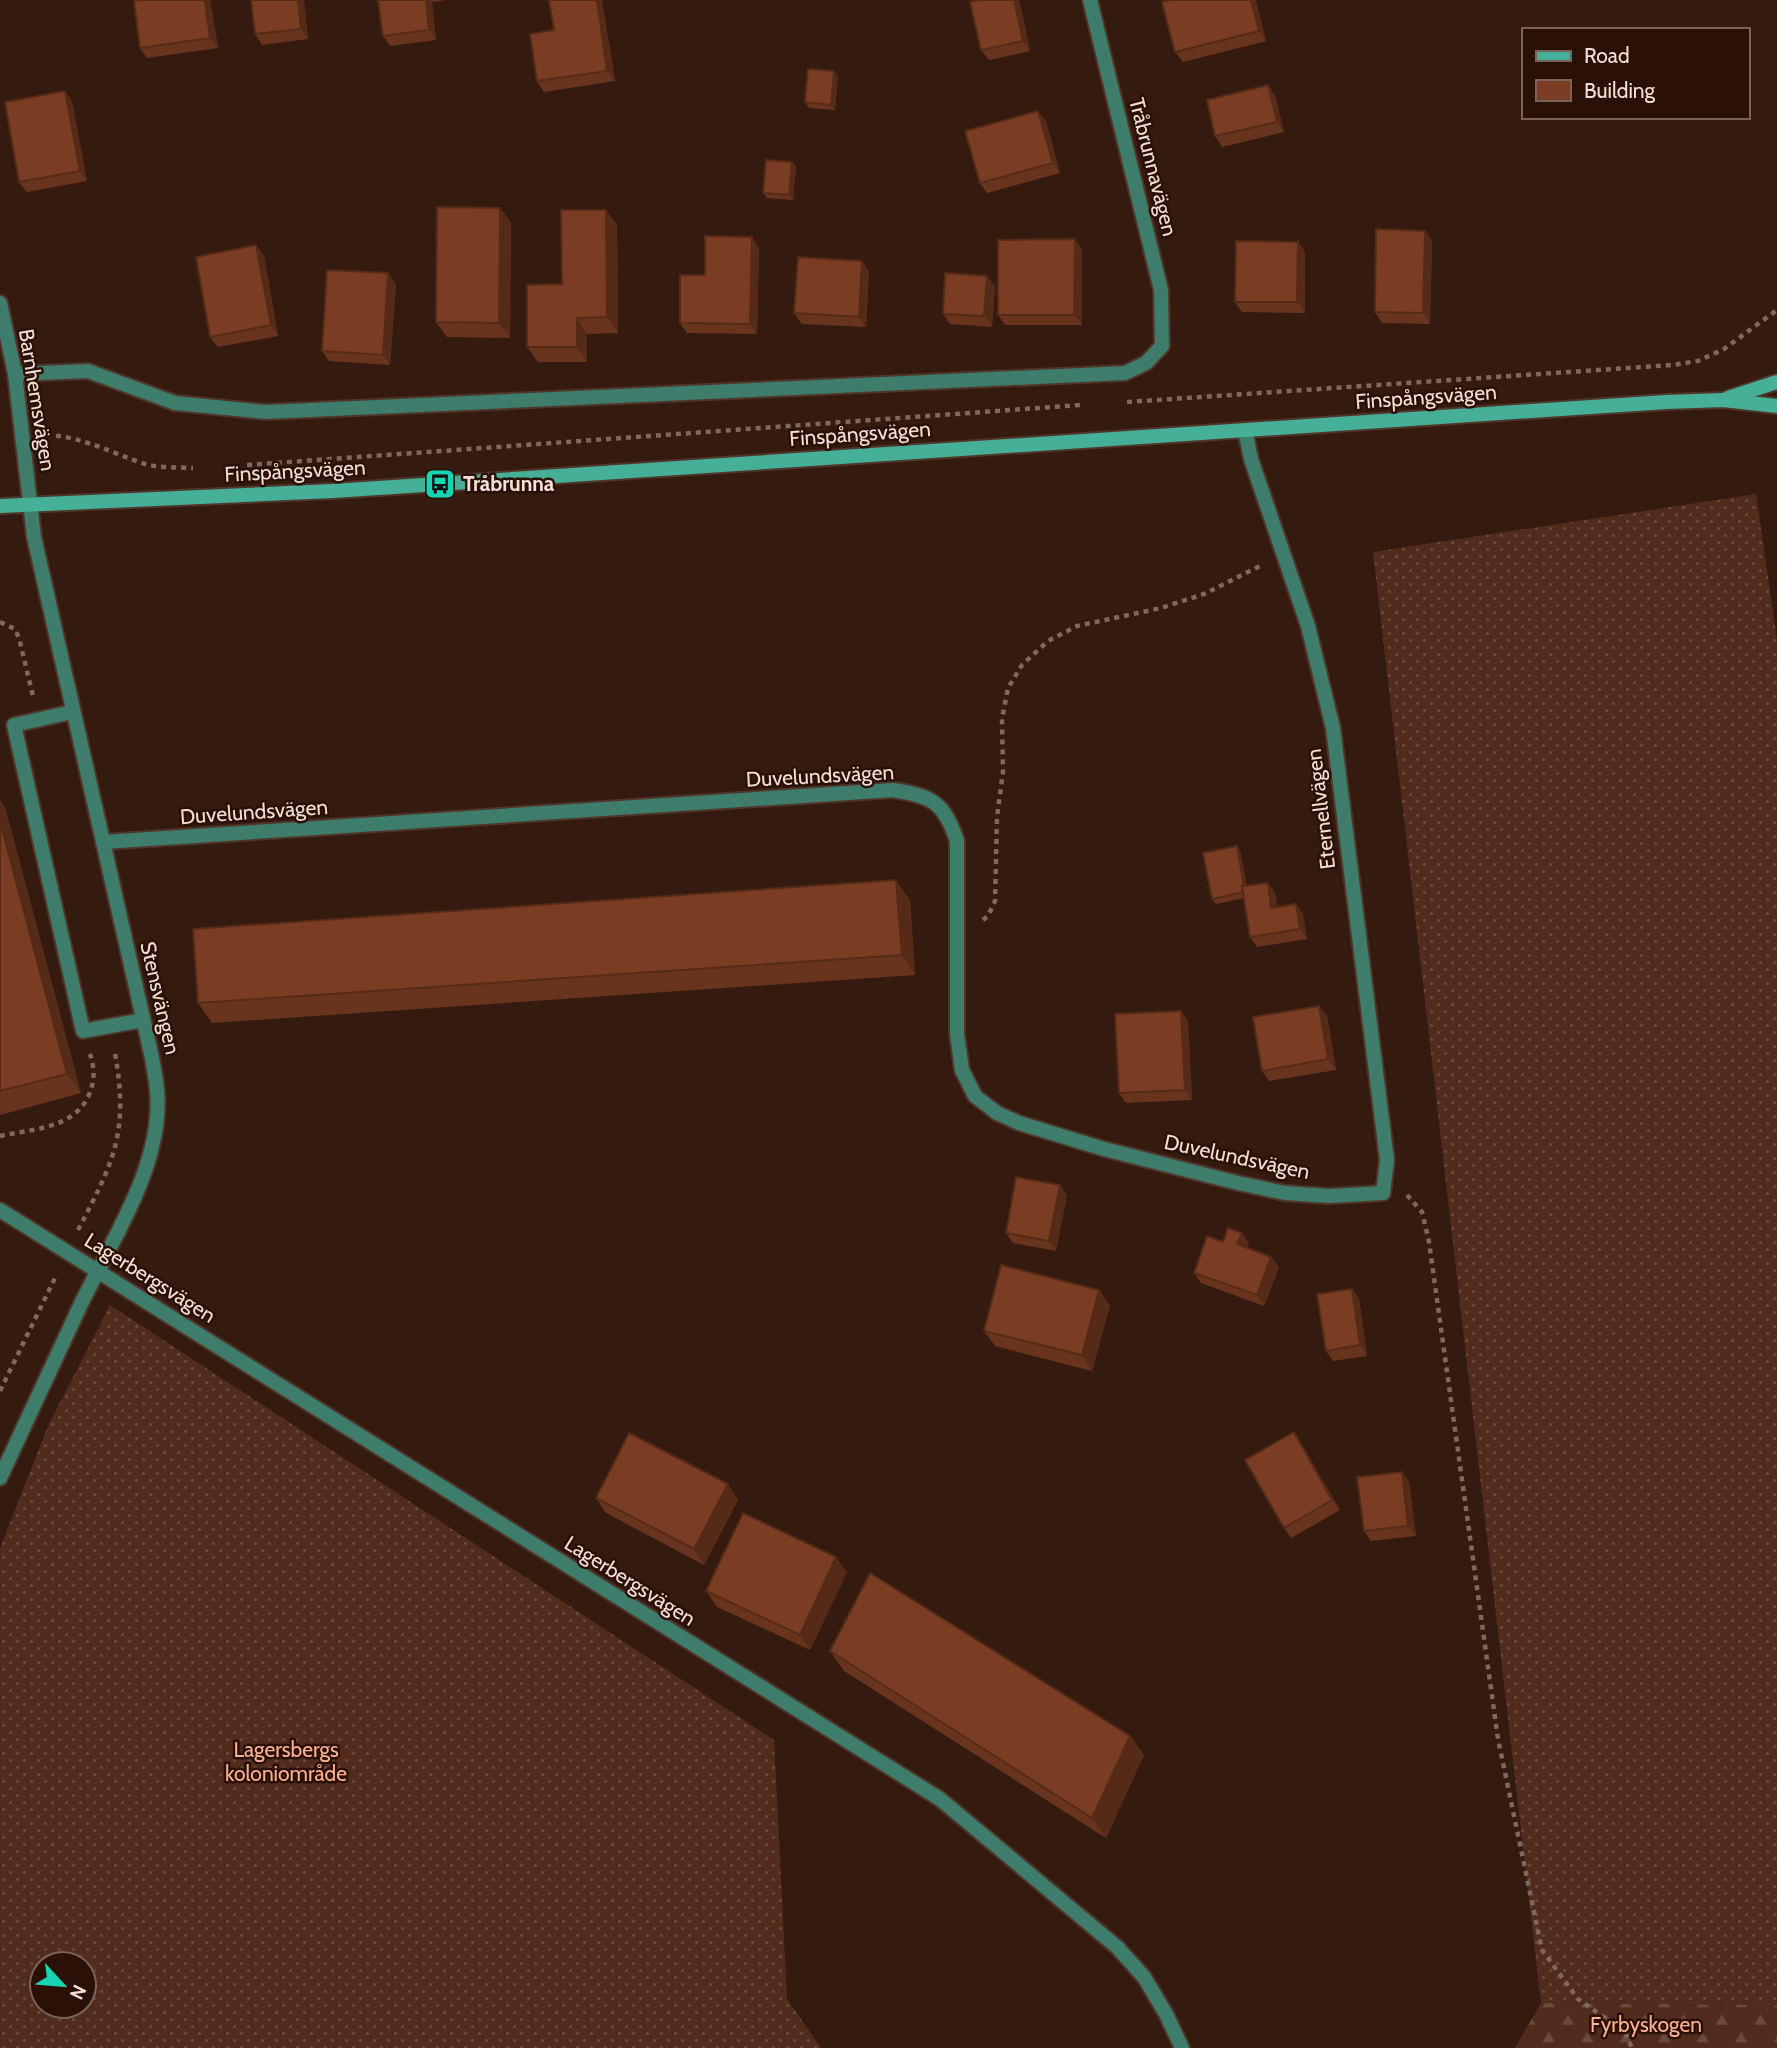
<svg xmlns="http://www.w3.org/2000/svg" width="1777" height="2048" viewBox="0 0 1777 2048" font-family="Cabin,sans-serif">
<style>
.forest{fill:url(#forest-firs)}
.garden{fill:url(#garden-dots);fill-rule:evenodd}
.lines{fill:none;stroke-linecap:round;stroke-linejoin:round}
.lane-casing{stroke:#4f362b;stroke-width:18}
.street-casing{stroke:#4f362b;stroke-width:18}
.secondary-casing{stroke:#4f362b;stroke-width:18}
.path{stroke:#80685e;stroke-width:4.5;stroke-dasharray:5 5;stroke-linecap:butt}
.lane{stroke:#3e7c6c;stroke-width:14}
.street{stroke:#3e7c6c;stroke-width:14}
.secondary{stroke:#45af97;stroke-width:14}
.wall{fill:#69341e}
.shaded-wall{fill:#552b18}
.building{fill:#7a3d23;stroke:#552b18;stroke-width:2}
.labels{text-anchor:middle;stroke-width:5;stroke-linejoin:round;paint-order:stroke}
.street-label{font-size:21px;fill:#f2dfd7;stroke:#2a1006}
.poi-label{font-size:21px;font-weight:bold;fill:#f2dfd7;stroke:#2a1006;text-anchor:start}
.park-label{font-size:21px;fill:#fdb193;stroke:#2a1006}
</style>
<defs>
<pattern id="forest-firs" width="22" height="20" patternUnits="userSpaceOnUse" patternTransform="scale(1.75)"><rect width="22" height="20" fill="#512c1d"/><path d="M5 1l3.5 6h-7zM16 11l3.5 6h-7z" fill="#6a4a3d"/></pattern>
<pattern id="garden-dots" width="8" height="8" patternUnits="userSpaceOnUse" patternTransform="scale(1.75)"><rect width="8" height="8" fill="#512c1d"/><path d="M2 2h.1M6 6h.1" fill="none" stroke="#6a4a3d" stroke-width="1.8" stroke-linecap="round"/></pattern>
</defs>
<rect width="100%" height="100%" fill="#351a0f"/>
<!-- forest -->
<polygon class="forest" points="1541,2003 1777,2005 1777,2048 1515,2048"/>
<!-- garden -->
<g class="garden">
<polygon points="1756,494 1777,639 1777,2005 1541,2003 1373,552"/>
<path d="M110,1305L774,1740L787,1999L821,2048H0V1548L48,1426ZM42,1964H84V2006H42Z"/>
</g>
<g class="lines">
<!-- lane casing -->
<g class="lane-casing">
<polyline id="lane" points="72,712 14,725 83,1031 143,1020"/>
</g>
<!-- street casing -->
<g class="street-casing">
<g id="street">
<path d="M0,303L15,374L34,537L152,1058C154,1069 156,1079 157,1090C164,1163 112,1240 81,1304C54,1362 27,1420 0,1478"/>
<polyline points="15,374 88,371 175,403 266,412 1125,373 1146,363 1162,346 1161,290 1090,0"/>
<path d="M103,842L893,790C932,796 944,802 957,841V1034L962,1070L975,1096L997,1113L1019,1123L1104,1149L1238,1183L1285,1193L1329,1196L1383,1193L1387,1160L1333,728L1308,626L1251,459L1245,430"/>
<polyline points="0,1210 940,1799 1117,1947 1144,1977 1166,2014 1182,2048"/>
</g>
</g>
<!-- secondary casing -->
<g class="secondary-casing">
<g id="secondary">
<polyline points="1728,398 1777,382"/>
<polyline points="0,506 333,491 1666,402 1723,400 1777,406"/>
</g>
</g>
<!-- path -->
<g class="path">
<polyline points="1127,402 1672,365 1698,361 1724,349 1777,310"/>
<path d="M46,435C82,436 111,453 145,464C159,468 178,467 193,468"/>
<polyline points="247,465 1080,405"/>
<polyline points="0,622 15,629 19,638 33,696"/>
<polyline points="983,920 988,916 995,901 997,817 1003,772 1002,719 1008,688 1022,665 1048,641 1077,626 1161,608 1204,594 1260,566"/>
<path d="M0,1136C32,1129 72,1129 88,1097C95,1082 95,1069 90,1054"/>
<polyline points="1407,1195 1422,1212 1429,1242 1498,1739 1542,1950 1578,1999 1625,2032 1632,2048"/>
<path d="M78,1230C114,1161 129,1133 115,1053"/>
<polyline points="0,1391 56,1276"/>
</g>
<!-- lane -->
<use href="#lane" class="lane"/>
<!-- street -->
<use href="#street" class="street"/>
<!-- secondary -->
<use href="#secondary" class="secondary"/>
</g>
<!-- wall -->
<g class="wall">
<polygon points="210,0 218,48 147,58 140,48"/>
<polygon points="251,0 304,0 308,39 262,45 255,34"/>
<polygon points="378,0 446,0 432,2 436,40 390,46 383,36"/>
<polygon points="549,0 602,0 615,81 544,92 537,81 554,30"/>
<polygon points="978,0 1018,0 1020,3 1030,51 989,60 981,50"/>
<polygon points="1169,0 1256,0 1266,41 1183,62 1175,52"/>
<polygon points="834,71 838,77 835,110 809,108 805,102"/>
<polygon points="1275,95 1284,132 1222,147 1215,136"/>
<polygon points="72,101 87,181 27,192 19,182"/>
<polygon points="1046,121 1060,173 987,193 980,183"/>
<polygon points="792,162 796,167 793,200 767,198 763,193"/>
<polygon points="500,208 511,223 510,338 447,337 436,322"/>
<polygon points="606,210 617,225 618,333 587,334 587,362 538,362 527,347 562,284"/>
<polygon points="1425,231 1432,241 1430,324 1382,323 1375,312"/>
<polygon points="1298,242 1305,252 1305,313 1242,312 1235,302"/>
<polygon points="759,248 757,334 687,333 680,323"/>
<polygon points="1082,250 1082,325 1005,325 998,315"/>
<polygon points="264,256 278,336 218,347 210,337"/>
<polygon points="862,261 869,272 866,327 802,324 794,313"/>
<polygon points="396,284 390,365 329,361 322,351"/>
<polygon points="995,286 992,327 950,324 943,314"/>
<polygon points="0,800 5,807 81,1093 0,1115"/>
<polygon points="1237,846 1240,851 1247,886 1268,883 1275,893 1277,907 1296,904 1303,914 1307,939 1257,947 1250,937 1244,898 1216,904 1212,899"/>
<polygon points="910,900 915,975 212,1023 198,1003"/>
<polygon points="1181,1011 1188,1021 1192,1100 1126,1103 1119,1093"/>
<polygon points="1327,1016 1336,1070 1269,1081 1262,1071"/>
<polygon points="1067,1195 1056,1251 1013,1243 1006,1233"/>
<polygon points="1242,1233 1249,1244 1247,1248 1271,1257 1279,1267 1264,1306 1201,1283 1194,1273 1223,1242"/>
<polygon points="1352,1289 1359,1299 1367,1356 1333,1361 1326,1351"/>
<polygon points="1110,1305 1092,1371 995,1346 984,1331"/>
<polygon points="1294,1432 1301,1443 1340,1510 1291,1538 1284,1528"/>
<polygon points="1402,1472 1409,1482 1416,1536 1371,1541 1364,1531"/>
<polygon points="596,1498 738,1500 704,1565 606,1513"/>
<polygon points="847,1572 810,1650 717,1607 706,1591"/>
<polygon points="830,1651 1130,1736 1144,1755 1106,1838 844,1671"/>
</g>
<!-- shaded-wall -->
<g class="shaded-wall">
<polygon points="205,0 210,0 218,48 210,38"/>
<polygon points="298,0 304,0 308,39 301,29"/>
<polygon points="426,0 431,0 432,2 436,40 429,30"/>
<polygon points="597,0 602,0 615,81 607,71"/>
<polygon points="1014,0 1018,0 1020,3 1030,51 1023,41"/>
<polygon points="1251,0 1256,0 1266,41 1259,31"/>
<polygon points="834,71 838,77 835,110 831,105"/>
<polygon points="1268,85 1275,95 1284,132 1277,122"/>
<polygon points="65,91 72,101 87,181 80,171"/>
<polygon points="1038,111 1046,121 1060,173 1053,163"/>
<polygon points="792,162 796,167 793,200 789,195"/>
<polygon points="500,208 511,223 510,338 499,323"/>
<polygon points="606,210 617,225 618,333 607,317"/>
<polygon points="1425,231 1432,241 1430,324 1423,313"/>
<polygon points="752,237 759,248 757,334 750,324"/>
<polygon points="1075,239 1082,250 1082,325 1074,315"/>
<polygon points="1298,242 1305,252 1305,313 1297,302"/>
<polygon points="256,245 264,256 278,336 271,325"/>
<polygon points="862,261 869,272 866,327 859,317"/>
<polygon points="388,273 396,284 390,365 383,355"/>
<polygon points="987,276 995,286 992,327 984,316"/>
<polygon points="577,318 587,334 587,362 577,347"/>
<polygon points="0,800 5,807 81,1093 67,1074 0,821"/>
<polygon points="1237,846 1240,851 1249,897 1245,892"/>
<polygon points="896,880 910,900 915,975 902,955"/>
<polygon points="1268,883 1275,893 1279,918 1271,908"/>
<polygon points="1296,904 1303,914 1307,939 1300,929"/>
<polygon points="1319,1006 1327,1016 1336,1070 1328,1059"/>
<polygon points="1181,1011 1188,1021 1192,1100 1185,1090"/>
<polygon points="1060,1185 1067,1195 1056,1251 1049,1241"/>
<polygon points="1242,1233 1249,1244 1245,1255 1237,1244"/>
<polygon points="1271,1257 1279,1267 1264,1306 1257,1295"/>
<polygon points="1352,1289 1359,1299 1367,1356 1360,1345"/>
<polygon points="1099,1290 1110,1305 1092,1371 1082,1355"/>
<polygon points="1294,1432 1301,1443 1340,1510 1332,1500"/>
<polygon points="1402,1472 1409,1482 1416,1536 1408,1526"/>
<polygon points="728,1484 738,1500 704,1565 694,1549"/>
<polygon points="836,1557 847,1572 810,1650 800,1635"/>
<polygon points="1130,1736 1144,1755 1106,1838 1092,1818"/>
</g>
<!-- building -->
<g class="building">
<polygon points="139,0 205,0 210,38 140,48 134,1"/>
<polygon points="251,0 298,0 301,29 255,34"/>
<polygon points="378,0 426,0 429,30 383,36"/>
<polygon points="549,0 597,0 607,71 537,81 530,34 554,30"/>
<polygon points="978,0 1014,0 1023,41 981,50 970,2"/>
<polygon points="1169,0 1251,0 1259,31 1175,52 1162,2"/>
<polygon points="808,69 834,71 831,105 805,102"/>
<polygon points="1268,85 1277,122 1215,136 1207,100"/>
<polygon points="65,91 80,171 19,182 5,102"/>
<polygon points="1038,111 1053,163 980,183 965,131"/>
<polygon points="766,160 792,162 789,195 763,193"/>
<polygon points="437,207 500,208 499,323 436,322"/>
<polygon points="561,210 606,210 607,317 577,318 577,347 527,347 527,285 562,284"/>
<polygon points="1376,229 1425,231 1423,313 1375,312"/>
<polygon points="705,236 752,237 750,324 680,323 680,275 705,275"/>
<polygon points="1075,239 1074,315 998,315 998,240"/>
<polygon points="1236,241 1298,242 1297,302 1235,302"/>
<polygon points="256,245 271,325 210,337 196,257"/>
<polygon points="798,257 862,261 859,317 794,313"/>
<polygon points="327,270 388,273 383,355 322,351"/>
<polygon points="945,273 987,276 984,316 943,314"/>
<polygon points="0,821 67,1074 0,1091"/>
<polygon points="1237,846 1244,886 1242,886 1243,892 1212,899 1203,853"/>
<polygon points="896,880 902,955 198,1003 193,929"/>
<polygon points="1268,883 1271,908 1296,904 1300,929 1250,937 1242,886"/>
<polygon points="1319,1006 1328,1059 1262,1071 1253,1017"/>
<polygon points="1181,1011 1185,1090 1119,1093 1115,1014"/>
<polygon points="1016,1177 1060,1185 1049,1241 1006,1233"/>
<polygon points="1228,1228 1242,1233 1237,1244 1271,1257 1257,1295 1194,1273 1207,1236 1223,1242"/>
<polygon points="1001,1265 1099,1290 1082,1355 984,1331"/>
<polygon points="1352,1289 1360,1345 1326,1351 1317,1294"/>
<polygon points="1294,1432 1332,1500 1284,1528 1245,1460"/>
<polygon points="629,1433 728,1484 694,1549 596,1498"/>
<polygon points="1402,1472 1408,1526 1364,1531 1357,1477"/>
<polygon points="743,1513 836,1557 800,1635 706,1591"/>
<polygon points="870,1573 1130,1736 1092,1818 830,1651"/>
</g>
<!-- icons -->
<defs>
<g id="bus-square" transform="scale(1.575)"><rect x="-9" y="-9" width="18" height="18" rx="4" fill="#17d5b3" stroke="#2a1006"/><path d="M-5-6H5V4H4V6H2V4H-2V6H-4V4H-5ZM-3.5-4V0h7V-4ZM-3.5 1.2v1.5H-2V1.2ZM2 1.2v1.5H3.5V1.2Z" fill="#111"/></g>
</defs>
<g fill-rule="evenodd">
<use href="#bus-square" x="440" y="484"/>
</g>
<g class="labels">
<!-- street labels -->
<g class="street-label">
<text transform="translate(1153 167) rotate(76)" y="7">Tråbrunnavägen</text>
<text transform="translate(1426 397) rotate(-4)" y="7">Finspångsvägen</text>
<text transform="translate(37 400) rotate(81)" y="7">Barnhemsvägen</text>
<text transform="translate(860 434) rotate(-4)" y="7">Finspångsvägen</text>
<text transform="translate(295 471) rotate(-3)" y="7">Finspångsvägen</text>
<text transform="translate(820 776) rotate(-3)" y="7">Duvelundsvägen</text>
<text transform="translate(1321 809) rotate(-97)" y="7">Eternellvägen</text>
<text transform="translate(254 812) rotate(-4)" y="7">Duvelundsvägen</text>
<text transform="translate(160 998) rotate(77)" y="7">Stensvängen</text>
<text transform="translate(1237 1157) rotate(12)" y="7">Duvelundsvägen</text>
<text transform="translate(150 1278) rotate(32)" y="7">Lagerbergsvägen</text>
<text transform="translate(630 1581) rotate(32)" y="7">Lagerbergsvägen</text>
</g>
<!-- poi labels -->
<g class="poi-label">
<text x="463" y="491">Tråbrunna</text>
</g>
<!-- park labels -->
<g class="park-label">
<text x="286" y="1757">Lagersbergs<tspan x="286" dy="24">koloniområde</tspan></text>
<text x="1646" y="2032">Fyrbyskogen</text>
</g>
</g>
<!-- legend -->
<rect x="1522" y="28" width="228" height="91" fill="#2a1006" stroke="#7a635a" stroke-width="2"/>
<rect x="1536" y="51" width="35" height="10" fill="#45af97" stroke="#7a635a" stroke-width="2"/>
<text x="1584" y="63" font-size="21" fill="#f2dfd7">Road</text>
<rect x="1536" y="80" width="35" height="21" fill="#7a3d23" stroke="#7a635a" stroke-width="2"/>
<text x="1584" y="98" font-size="21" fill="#f2dfd7">Building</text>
<!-- north arrow -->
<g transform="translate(63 1985) rotate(116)"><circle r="33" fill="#2a1006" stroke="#7a635a" stroke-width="2"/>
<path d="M0-5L12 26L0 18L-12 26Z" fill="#17d5b3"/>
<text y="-10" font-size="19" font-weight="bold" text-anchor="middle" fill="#f2dfd7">N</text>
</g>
</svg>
